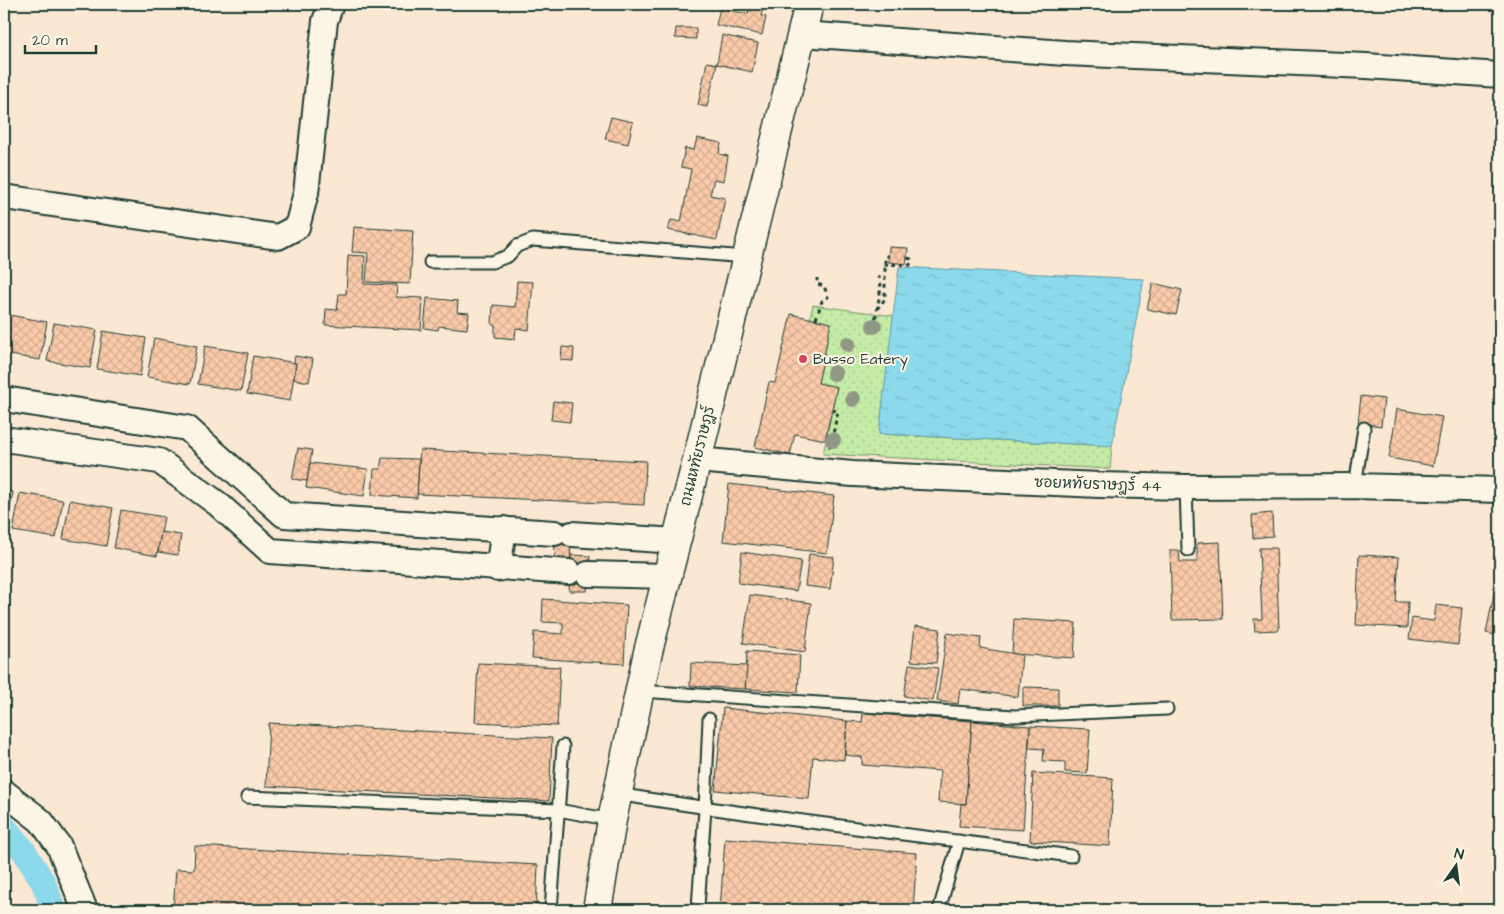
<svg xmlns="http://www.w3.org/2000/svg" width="1504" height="914" viewBox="0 0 1504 914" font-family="'Architects Daughter','Playpen Sans Thai',sans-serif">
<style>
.green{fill:url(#green-dots);stroke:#72946e}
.water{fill:url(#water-ripples);stroke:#609ba2}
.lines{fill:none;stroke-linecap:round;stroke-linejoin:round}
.canal{stroke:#8cd9ec;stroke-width:25}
.building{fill:url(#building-cross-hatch);stroke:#1f3d34}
.service-casing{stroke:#1f3d34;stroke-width:15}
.minor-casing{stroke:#1f3d34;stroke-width:28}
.secondary-casing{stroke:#1f3d34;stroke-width:31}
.path{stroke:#1f3d34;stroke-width:3;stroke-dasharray:4 4;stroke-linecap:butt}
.service{stroke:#fcf5e5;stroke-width:11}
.minor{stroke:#fcf5e5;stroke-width:24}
.secondary{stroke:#fcf5e5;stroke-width:28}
.tree{fill:#909885}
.poi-dot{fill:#d1495b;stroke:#fcf5e5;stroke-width:2}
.labels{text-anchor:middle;stroke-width:4;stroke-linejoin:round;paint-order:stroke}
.poi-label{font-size:15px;fill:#1f3d34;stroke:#fcf5e5;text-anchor:start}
.street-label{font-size:15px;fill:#1f3d34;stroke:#fcf5e5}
</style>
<defs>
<pattern id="green-dots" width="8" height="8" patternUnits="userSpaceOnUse" patternTransform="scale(1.25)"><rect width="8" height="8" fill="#c5eca7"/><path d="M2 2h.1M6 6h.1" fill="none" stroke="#a9cb90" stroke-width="1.8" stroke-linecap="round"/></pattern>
<pattern id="water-ripples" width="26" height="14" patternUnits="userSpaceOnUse" patternTransform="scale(1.25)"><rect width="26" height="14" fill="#8cd9ec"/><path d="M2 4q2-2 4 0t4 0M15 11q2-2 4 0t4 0" fill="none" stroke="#78bbcb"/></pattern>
<pattern id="building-cross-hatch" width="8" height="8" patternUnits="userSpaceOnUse" patternTransform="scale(1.25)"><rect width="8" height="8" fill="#facaa9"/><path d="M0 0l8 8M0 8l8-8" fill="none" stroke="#d6ae92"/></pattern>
</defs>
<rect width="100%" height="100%" fill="#fbe8d3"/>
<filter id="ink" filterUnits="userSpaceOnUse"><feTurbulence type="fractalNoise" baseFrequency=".02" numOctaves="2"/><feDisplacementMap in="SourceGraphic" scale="10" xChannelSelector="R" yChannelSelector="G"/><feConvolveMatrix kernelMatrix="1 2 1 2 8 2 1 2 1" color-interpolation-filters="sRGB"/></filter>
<g filter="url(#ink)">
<!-- green -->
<polygon class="green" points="813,305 894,316 879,434 1112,446 1110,469 823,454 837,387 818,383 831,323 810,318"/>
<!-- water -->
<polygon class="water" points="899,267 1144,279 1112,446 879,434"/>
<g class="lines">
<!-- canal -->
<polyline class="canal" points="4,827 24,851 43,882 54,910"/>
</g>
<!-- building -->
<g class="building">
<polygon points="750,5 763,8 761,16 766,17 762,35 716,25 720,8 748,14"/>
<polygon points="676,28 696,28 696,39 675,38"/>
<polygon points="722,35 758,43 752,72 717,64"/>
<polygon points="707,62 717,64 707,107 698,105"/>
<polygon points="611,117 633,122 628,144 605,139"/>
<polygon points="697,138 721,143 719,154 728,156 724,181 714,179 710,195 725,198 717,240 668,230 671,220 681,222 691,169 681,167 685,148 694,150"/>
<polygon points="354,227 413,231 410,284 366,282 368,253 352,252"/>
<polygon points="889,247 908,248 906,264 888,262"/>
<polygon points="348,255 365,256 364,284 397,285 396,297 423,298 421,330 325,325 326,309 337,310 339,294 346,294"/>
<polygon points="517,281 533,282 529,330 516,328 515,339 495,337 495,325 492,325 493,305 515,307"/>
<polygon points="1153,283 1182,290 1176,315 1147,309"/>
<polygon points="427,298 458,301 457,312 469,313 467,329 439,326 438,330 424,328"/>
<polygon points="4,314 47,322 40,360 4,354"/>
<polygon points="791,314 831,323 818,383 837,387 825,440 795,434 790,455 755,447 769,382 775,383"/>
<polygon points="54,323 97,330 90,368 47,361"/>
<polygon points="103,331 146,338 140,376 97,369"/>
<polygon points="154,338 197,346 190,384 147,377"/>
<polygon points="205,346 248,353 241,391 198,384"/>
<polygon points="562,347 574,348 573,361 561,360"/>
<polygon points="253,356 296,363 290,401 247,394"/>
<polygon points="295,356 313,359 309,382 294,379 296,363 294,363"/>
<polygon points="1361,396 1384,399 1381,426 1358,423"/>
<polygon points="553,401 572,403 570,422 551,420"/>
<polygon points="1397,409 1442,417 1433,466 1389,458"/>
<polygon points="298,448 312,450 307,481 292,479"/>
<polygon points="420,450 646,461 644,505 417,494"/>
<polygon points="382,458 419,459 417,498 372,495 374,469 380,469"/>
<polygon points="310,463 368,469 364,496 306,488"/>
<polygon points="729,484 834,496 827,553 723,541"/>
<polygon points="4,491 13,492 6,531 4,530"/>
<polygon points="20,493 63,500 56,538 13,531"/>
<polygon points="70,500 113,508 106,546 63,539"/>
<polygon points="121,510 164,517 157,556 114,548"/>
<polygon points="1272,513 1273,536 1253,538 1252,515"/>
<polygon points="556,521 572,522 570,564 554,564"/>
<polygon points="161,532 181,535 178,555 158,552"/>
<polygon points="1220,542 1223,619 1172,620 1170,550 1179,550 1180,562 1197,562 1197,543"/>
<polygon points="1259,548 1276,548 1279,630 1255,631 1254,619 1262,619"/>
<polygon points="742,552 801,561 796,591 738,583"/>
<polygon points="809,554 834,557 830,589 805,586"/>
<polygon points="571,555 590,556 587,591 569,591"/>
<polygon points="1359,555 1399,557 1396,602 1408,602 1407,628 1356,625"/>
<polygon points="1500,564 1500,636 1486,633"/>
<polygon points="750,595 811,603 805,652 743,643"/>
<polygon points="543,599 627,605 624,664 532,658 534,632 563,634 563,623 542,622"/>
<polygon points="1436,605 1462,608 1458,645 1409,639 1412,618 1434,621"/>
<polygon points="1014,619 1076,623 1074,658 1012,654"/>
<polygon points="915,626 940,629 936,663 911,661"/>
<polygon points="947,633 981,638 980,648 1022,655 1018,697 960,689 958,704 937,701"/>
<polygon points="747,651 800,655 798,692 745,689"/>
<polygon points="478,663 560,667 557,726 475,722"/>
<polygon points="691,663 747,666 745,689 690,686"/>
<polygon points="909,664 938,668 933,701 904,696"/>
<polygon points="1023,687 1058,688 1058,706 1023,706"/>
<polygon points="723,708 847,721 844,760 813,757 809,799 715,790"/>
<polygon points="863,713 972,721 966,804 938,802 940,771 862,765 862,757 845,755 847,721 862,722"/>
<polygon points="972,721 1030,726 1023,830 959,826 961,804 966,804"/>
<polygon points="269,723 552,738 549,801 266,786"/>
<polygon points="1030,726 1090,729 1087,773 1065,772 1065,762 1043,761 1044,749 1029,748"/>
<polygon points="1033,773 1113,778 1110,846 1030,841"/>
<polygon points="725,838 917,853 913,910 720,910"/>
<polygon points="195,846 538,865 536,910 173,910 176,869 194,870"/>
</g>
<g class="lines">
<!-- service casing -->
<g class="service-casing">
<g id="service">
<polyline points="430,262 492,262 508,256 517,246 533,240 746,257"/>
<polyline points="1355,486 1364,428"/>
<polyline points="1186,487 1188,550"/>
<polyline points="641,691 1014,716 1167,709"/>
<path d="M617,794C768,819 919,835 1071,856"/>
<polyline points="247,797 558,810 612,820"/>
<polyline points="698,907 705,809 709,719"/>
<polyline points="551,910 563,746"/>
<polyline points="939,910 959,841"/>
</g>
</g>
<!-- minor casing -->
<g class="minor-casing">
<g id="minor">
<polyline points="802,34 1065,53 1366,66 1500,75"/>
<polyline points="4,197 278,237 297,227 306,193 325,21 331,4"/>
<polyline points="4,399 187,428 284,515 555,533"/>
<polyline points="4,439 159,461 218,504 270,551 569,572"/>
<polyline points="697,460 853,474 1099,485 1186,487 1355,486 1500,490"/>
<polyline points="572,534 676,541"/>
<polyline points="498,569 504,529"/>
<polyline points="588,574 667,576"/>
<polyline points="4,792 41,821 59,846 85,910"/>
</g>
</g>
<!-- secondary casing -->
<g class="secondary-casing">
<polyline id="secondary" points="597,910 612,820 648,652 697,460 809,4"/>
</g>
<!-- path -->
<g class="path">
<polyline points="884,264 910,265 911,259 907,258"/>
<polyline points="877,309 885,299 885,257 889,255"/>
<polyline points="816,319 822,301 828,297 824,286 817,284 817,278"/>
<polyline points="874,326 881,287 879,276"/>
<polyline points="830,448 838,411 832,410"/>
</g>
<!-- service -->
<use href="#service" class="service"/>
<!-- minor -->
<use href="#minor" class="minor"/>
<!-- secondary -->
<use href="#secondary" class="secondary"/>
</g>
<!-- trees -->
<g class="tree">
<circle cx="874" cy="326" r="8"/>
<circle cx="848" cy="344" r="8"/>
<circle cx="834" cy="373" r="8"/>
<circle cx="853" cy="399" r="8"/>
<circle cx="833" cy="440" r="8"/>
</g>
</g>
<!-- markers -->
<circle class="poi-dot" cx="803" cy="359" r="5"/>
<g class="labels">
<!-- poi labels -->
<g class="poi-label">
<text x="813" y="364">Busso Eatery</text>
</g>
<!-- street labels -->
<g class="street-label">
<text transform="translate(697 456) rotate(-76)" y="5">ถนนหทัยราษฎร์</text>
<text transform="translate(1098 484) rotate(2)" y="5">ซอยหทัยราษฎร์ 44</text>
</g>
</g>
<!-- margin -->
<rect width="1504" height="914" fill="none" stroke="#fcf5e5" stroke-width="20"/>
<rect x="10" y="10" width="1484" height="894" fill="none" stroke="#1f3d34" stroke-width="2" filter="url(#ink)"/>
<!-- north arrow -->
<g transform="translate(1456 866) rotate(14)" stroke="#fcf5e5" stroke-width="4" paint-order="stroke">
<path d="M0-4L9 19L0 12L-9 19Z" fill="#1f3d34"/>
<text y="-8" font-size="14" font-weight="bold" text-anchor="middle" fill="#1f3d34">N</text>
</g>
<!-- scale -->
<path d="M25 45v8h71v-8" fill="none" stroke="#1f3d34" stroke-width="2.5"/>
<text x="32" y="45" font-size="15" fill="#1f3d34" stroke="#fcf5e5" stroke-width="4" paint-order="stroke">20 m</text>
</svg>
